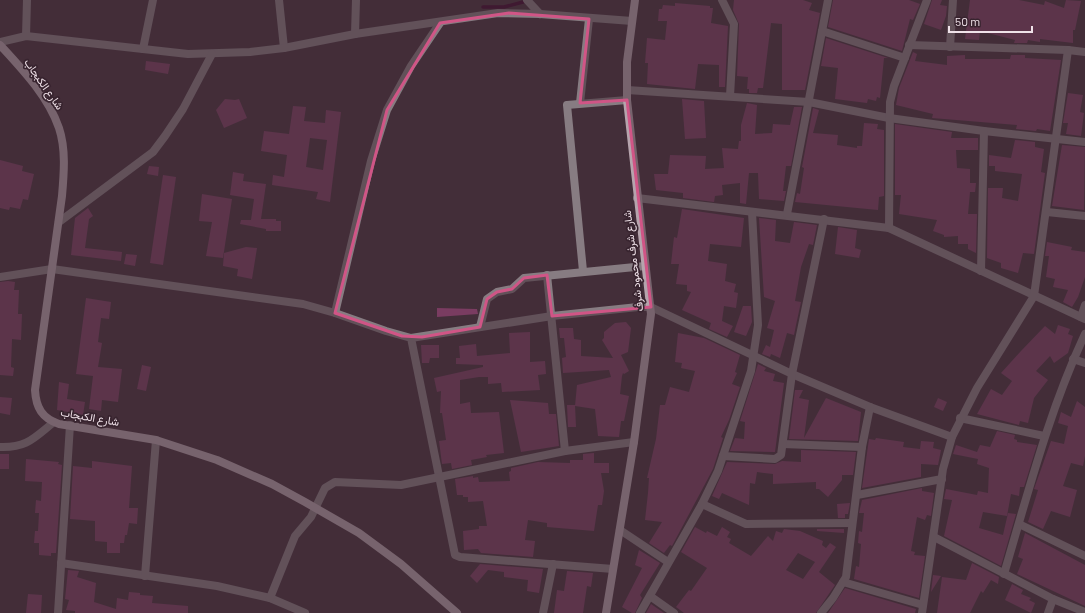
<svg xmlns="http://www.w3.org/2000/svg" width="1085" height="613" viewBox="0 0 1085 613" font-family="Barlow,Vazirmatn,sans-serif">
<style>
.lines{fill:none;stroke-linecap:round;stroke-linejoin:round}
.stream{stroke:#3b0128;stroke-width:3.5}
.building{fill:#7a3c61;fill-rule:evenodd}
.street{stroke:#877c82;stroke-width:8}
.secondary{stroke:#b6a4ad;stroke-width:8}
.marked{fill:none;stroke:#d05586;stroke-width:3;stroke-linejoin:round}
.labels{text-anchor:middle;stroke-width:3.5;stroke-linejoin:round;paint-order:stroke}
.street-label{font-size:11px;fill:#f0e2e9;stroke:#38242f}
</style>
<rect width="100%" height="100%" fill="#432e39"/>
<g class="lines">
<!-- stream -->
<polyline class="stream" points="483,7 504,7 523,2"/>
</g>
<!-- building -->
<g class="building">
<polygon points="734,0 803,0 812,3 809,10 820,13 805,90 782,90 782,24 771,23 763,88 758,88 757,93 749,93 749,89 747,89 748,77 737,76 739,24 733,10"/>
<polygon points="833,0 909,0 920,4 913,20 910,19 902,51 828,27"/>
<polygon points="932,0 942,0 940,5 947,6 946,16 941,30 924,24"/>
<polygon points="970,0 1019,0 1044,5 1045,1 1064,8 1066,0 1081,1 1075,30 1073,30 1073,43 1040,39 1040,42 1028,40 1027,43 1014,43 1015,40 980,31 979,40 965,39"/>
<polygon points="675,3 710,6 710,8 713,8 711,23 728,26 725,87 719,87 719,65 698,64 695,89 647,84 648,63 645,63 647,38 665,40 667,21 658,21 659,9 662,9 663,5 675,6"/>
<polygon points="826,38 888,58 884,58 880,98 877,97 876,101 868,99 867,103 835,99 838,68 821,66"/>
<polygon points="913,52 917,54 915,61 947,65 947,56 965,55 965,59 1010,59 1011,55 1025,55 1025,58 1061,60 1050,131 1037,129 1036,131 1016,129 1017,125 932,118 933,114 896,105 899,88"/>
<polygon points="146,61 170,64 168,74 145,70"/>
<polygon points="1068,93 1083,95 1080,112 1084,113 1081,136 1066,134 1068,123 1063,123"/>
<polygon points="225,99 235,100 239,99 247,118 224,128 216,110"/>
<polygon points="682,99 704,101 706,138 685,139"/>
<polygon points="747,103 757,105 755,134 772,133 773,124 790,125 794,107 802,107 791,166 786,166 783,191 786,191 784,201 759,199 758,173 749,173 746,204 740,203 740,183 722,185 723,195 715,196 714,202 683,198 683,193 656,190 654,174 668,174 670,155 706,156 705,169 724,168 722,148 738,149 739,141 741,141 741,125"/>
<path d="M293,106L306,107L304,121L325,123L326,110L341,112L330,202L316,199L318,192L272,185L273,175L284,177L287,155L261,151L264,131L289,134ZM310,138L327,140L323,170L306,167Z"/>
<polygon points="813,108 819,110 813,133 838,135 837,145 857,148 857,146 862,146 864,123 878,124 877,129 884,130 884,196 879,197 878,210 795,202 797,193 800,194 804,168 802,167"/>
<polygon points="895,124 952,132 951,138 978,138 978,150 956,150 957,168 970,169 970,183 976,183 975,192 970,192 968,214 977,214 976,253 968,249 968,244 958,244 958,236 944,237 944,235 933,231 937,220 899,214 901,195 895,195"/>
<polygon points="1015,140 1035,142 1035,147 1044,149 1041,172 1045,173 1034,254 1023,253 1018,273 1001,268 1001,263 987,258 988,188 1003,188 1002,198 1018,201 1022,174 995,171 995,166 989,166 989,155 1011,158"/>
<polygon points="1062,145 1085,147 1084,210 1052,206"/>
<polygon points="0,160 23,166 22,171 34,174 28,200 23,199 20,209 10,207 9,210 0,208"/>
<polygon points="149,166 159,167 158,176 147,174"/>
<polygon points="233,172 244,174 243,181 266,184 261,219 276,219 276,221 281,221 281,231 266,231 266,229 240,224 241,220 251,220 254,199 230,195"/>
<polygon points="163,175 176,177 163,265 150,263"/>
<polygon points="202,194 232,199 223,258 206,256 212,222 199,221"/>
<polygon points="88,208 93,216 89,219 85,248 122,252 121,261 71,255 75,218"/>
<polygon points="682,209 744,218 741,247 710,244 708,261 727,264 725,281 736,284 734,292 738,293 736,308 724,306 722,321 733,326 727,337 709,329 711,323 682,310 691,292 687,291 687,285 676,284 679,264 671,264 674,237 677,238"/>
<polygon points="759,218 776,220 775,241 790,243 794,222 817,225 813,245 809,244 801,267 795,301 801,302 796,325 794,335 787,333 780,358 771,354 770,357 762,354 766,345 770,347 774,330 767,328 775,301 764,297"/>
<polygon points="838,227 857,230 855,248 861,250 859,258 835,254"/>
<polygon points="1047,242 1072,247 1071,250 1085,252 1085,277 1078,297 1072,307 1063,302 1068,290 1053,287 1055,279 1046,277 1049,256 1045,256"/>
<polygon points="246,247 257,248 252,279 237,276 238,269 223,266 224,253"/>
<polygon points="126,254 137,255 135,266 124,264"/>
<polygon points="8,281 15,282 14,290 19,290 18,314 22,314 21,340 12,339 11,367 14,368 13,376 0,375 0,282"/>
<polygon points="86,298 111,302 109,319 101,318 98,342 102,343 98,367 122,369 118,402 102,400 101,411 89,409 93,376 76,374"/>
<polygon points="743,306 751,306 752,322 746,336 734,332"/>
<polygon points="437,308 477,309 478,314 437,317"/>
<polygon points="626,322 631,328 628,352 621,355 629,371 624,374 623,373 622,376 620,394 629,396 624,421 621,421 619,437 598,436 595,409 575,406 577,385 611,377 609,370 563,373 562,358 566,357 564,338 560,338 559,328 573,328 574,339 581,340 581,356 613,358 602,340 604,338 604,332 615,323"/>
<polygon points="1058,325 1070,329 1068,334 1073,336 1068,353 1054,363 1050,356 1036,371 1048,380 1034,398 1028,423 1020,421 1019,425 977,414 991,389 1002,395 1012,381 1001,373 1021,351 1045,326 1055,334"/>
<polygon points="530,332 530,362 545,361 546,374 538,375 540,390 502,392 501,383 488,384 488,377 479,377 460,380 460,404 470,402 471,413 499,412 504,453 486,455 487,457 471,460 472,465 452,469 451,463 442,464 439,441 446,440 442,413 440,413 441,391 437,392 434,378 483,367 483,365 456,364 456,358 460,358 459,346 476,344 477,356 510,353 509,333"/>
<polygon points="678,333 704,338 740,355 735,372 737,373 732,384 740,387 729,420 721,437 723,438 713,469 672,546 670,545 664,553 649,543 662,522 645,520 648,493 649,478 647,478 656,439 660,405 665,405 670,387 689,392 695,371 681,368 682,363 675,362"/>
<polygon points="421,345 439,345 439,358 430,358 429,363 422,363"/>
<polygon points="758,364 766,368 764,371 775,374 773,381 784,383 775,452 730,451 735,438 744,439 745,422 740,421"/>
<polygon points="142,365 151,367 146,391 137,389"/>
<polygon points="59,382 69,384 67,399 85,402 83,415 57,410"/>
<polygon points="795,390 803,390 799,398 809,400 804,438 826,398 861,412 858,441 789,439"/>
<polygon points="0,397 12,398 10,415 0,413"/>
<polygon points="938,398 947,402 943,411 934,407"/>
<polygon points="510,400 548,403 549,414 556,414 559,446 521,452"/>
<polygon points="1077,401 1085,407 1085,456 1083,466 1071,463 1063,486 1077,490 1070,517 1051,511 1043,529 1028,522 1038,490 1034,489 1051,441 1064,444 1068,426 1058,423 1061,412 1071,417"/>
<polygon points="567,405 575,405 576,427 568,427"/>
<polygon points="997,431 1015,435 1014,439 1017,440 1017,442 1037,445 1024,487 1020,487 1019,496 1011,494 1007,516 983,512 979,528 1003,535 1008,513 1016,514 1001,566 944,536 952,500 944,499 946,489 977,495 978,491 988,493 989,468 977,464 978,459 953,454 956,445 977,452 980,445 990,447"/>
<polygon points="876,438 904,442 903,447 920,449 921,441 934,442 933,448 941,450 938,465 921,464 921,477 862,488 869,439 875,440"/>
<polygon points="801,450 856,452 853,475 842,475 842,480 828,497 819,489 816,489 816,482 773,484 773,474 757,472 755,484 750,483 749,505 722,493 719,499 712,496 727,462 775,464 782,461 801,462"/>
<polygon points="594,453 594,463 609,463 609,473 601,473 604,491 602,505 598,505 594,531 547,527 547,523 528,520 525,540 535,541 533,557 481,553 478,549 464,550 463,531 479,529 479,526 487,526 483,501 468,502 468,497 463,497 463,495 457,495 455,479 473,476 473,478 478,477 479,482 510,481 509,472 511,471 511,468 538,462 570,463 570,460 583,460 583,454"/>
<rect x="0" y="454" width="9" height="15"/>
<polygon points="26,459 59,462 58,464 62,465 56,553 51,553 51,556 39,555 39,543 34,543 35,531 38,531 39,513 35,513 36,500 41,501 42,482 25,481"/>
<polygon points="92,461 132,466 129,508 138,508 137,524 129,523 127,535 125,535 124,543 120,543 120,553 107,553 107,542 95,541 95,521 70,519 73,466 92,468"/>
<polygon points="922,488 922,491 934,493 931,516 927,515 925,520 917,517 911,551 915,552 914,555 925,556 919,598 854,579 856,566 859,567 861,544 858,543 859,531 862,532 864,513 859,513 862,500"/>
<polygon points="850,503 848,514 845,514 845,518 838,518 837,504"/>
<path d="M695,527L706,533L707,531L717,536L722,527L730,532L727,537L731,539L729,543L751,556L768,536L773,541L776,531L782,533L784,529L800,531L823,541L822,545L826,548L830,543L836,547L819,572L835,585L816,613H684L676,607L689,590L691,591L707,568L681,552ZM798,553L815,562L803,579L786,570Z"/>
<polygon points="817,529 844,529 844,533 817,531"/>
<polygon points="1025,533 1085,565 1085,606 1017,574 1023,559 1018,557"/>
<polygon points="639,550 660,563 640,595 642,598 635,613 632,613 622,607 642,568 635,565"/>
<polygon points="972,563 999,577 998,584 991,580 983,593 981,591 970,613 937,613 942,577 966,580"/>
<polygon points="480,564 543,569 539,593 527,591 528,580 504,577 504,572 488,570 477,583 470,576"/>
<polygon points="68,570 79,571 77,577 96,583 94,602 116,609 117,598 128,600 129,592 140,593 140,595 153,596 152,603 188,606 188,613 75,613 75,611 66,610 69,600 65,599"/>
<polygon points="567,571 593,573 591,587 587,586 583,613 554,613 557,590 564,591"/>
<polygon points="933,575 941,576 931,592"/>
<polygon points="1012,584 1023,590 1021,594 1031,598 1029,600 1035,603 1031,613 1005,600"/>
<polygon points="845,588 916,609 915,613 828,613"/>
<polygon points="28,594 42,595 41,613 26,613"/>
<polygon points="651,604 664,613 646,613"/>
</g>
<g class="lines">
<!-- street -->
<g class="street">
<polyline points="279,0 284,48"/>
<polyline points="527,0 540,14"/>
<polyline points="722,0 734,24 730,96"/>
<polyline points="440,23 411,66 387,110 371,161 335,313 386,331 411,338 455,555 460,557 613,569"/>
<polyline points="822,31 905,58"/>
<polyline points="355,34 356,0"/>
<polyline points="26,36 27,0"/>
<polyline points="0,42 26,36 188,54 250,52 284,48 355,34 498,13 540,14 632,21"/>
<polyline points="909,45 1068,50"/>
<polyline points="950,47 953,0"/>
<polyline points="143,49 153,0"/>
<polyline points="627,90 809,102 889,118 984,131 1085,142"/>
<polyline points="580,103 589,19"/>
<polyline points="637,198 889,228 1085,319"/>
<polyline points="1047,212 1085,216"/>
<polyline points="787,214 828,0"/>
<polyline points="59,222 153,152 165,136 183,109 212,54"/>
<polyline points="889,228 890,102 894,86 927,0"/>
<polyline points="583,271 567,105 627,100"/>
<polyline points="981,271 984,131"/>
<polyline points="547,275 565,451"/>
<polyline points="0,277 52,269 303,304 335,313"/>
<polyline points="1081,317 1085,305"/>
<polyline points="480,327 487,299 497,292 512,289 524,278 645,266"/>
<polyline points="411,338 552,316 638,307 651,307 792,374 870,407 952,437"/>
<polyline points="1073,359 1085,363"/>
<polyline points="960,418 1044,436"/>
<polyline points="783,444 862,447"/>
<path d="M0,447C27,448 34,438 54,422"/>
<polyline points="723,456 775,459 781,455 792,374 824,219"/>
<polyline points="857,495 942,479"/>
<polyline points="702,504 746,524 852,523"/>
<polyline points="1019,524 1085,556"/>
<polyline points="620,530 668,562"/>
<polyline points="934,537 1053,599 1085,612"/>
<polyline points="61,563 217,586 270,598 305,613"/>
<path d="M1004,574C1028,493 1049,411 1085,334"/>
<polyline points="145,576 156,440"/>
<polyline points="843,582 923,605"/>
<polyline points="650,596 674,613"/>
<polyline points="270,598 295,536 311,517 325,488 335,482 401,485 565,451 634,442"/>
<polyline points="58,613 70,425"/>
<polyline points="543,613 553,564"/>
<polyline points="640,613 702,504 718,471 751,371 758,325 752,212"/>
<polyline points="821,613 833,598 846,577 862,447 870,407"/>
<polyline points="922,613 943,469 952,437 977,388 1034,296 1068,50 1085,52"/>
<polyline points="1048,613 1053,599"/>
</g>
<!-- secondary -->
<g class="secondary">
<path d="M0,45C22,69 48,96 59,128C66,149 64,173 62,196L35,390C36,408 42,418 59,424L156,440L217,460L272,484L305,502L359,533L401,564L457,613"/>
<polyline points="606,613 634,442 651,314 627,100 627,62 635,0"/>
</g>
</g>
<!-- marked area -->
<path d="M0 0H1085V613H0ZM509,13L589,19L580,103L627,100L651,307L552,316L547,275L524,278L512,289L497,292L487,299L480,327L422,337L402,336L335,313L387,110L440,23Z" fill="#432e39" fill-opacity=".55" fill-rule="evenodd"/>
<path class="marked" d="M509,13L589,19L580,103L627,100L651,307L552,316L547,275L524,278L512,289L497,292L487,299L480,327L422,337L402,336L335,313L387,110L440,23Z"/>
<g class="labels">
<!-- street labels -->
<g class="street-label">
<text transform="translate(44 84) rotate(55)" y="4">شارع الكبجاب</text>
<text transform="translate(633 261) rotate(-97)" y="4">شارع شرف محمود شرف</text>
<text transform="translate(90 417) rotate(10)" y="4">شارع الكبجاب</text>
</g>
</g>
<!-- scale -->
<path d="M949 26v6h83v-6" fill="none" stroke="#f0e2e9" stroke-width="2"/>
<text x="955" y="26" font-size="12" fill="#f0e2e9" stroke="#38242f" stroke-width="3" paint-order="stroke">50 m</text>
</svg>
